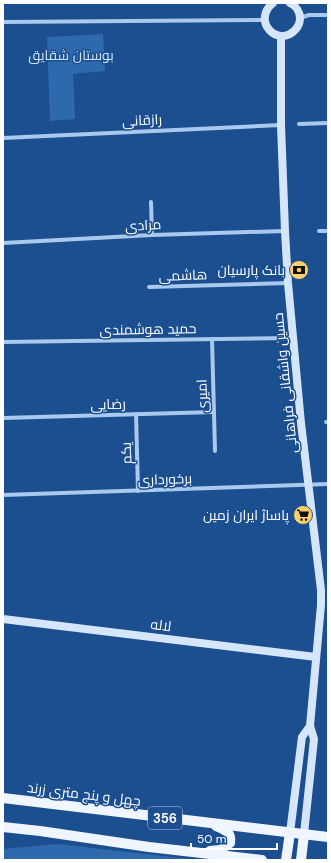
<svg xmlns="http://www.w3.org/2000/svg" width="331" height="863" viewBox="0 0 331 863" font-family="'DM Sans',Cairo,sans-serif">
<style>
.green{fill:#2e69ad}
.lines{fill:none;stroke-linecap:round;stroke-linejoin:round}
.street{stroke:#a9c9ee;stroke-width:4}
.secondary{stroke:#d6e6fa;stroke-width:8}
.primary{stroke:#f0f6ff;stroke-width:10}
.labels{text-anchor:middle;stroke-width:3;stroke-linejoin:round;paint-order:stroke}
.shield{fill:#1b4f8f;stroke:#bbcadd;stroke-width:1}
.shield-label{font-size:13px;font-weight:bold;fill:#fff}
.park-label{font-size:14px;fill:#cfe3fa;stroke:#1b4f8f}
.street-label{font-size:14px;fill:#fff;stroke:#1b4f8f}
.poi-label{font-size:14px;fill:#fff;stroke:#1b4f8f;text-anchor:end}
</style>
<rect width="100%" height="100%" fill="#1b4f8f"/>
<!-- green -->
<g class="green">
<polygon points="103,34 105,71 73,74 75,119 50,121 47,37"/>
<polygon points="57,844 199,860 3,860 3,849"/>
</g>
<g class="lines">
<!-- street -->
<g class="street">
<polyline points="300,18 309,15 328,15"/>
<polyline points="3,22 265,20"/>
<polyline points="299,124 328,123"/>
<polyline points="3,138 281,125"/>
<polyline points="151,202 152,235"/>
<polyline points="319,231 328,231"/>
<polyline points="3,243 152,235 285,231"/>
<polyline points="149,287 288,283"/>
<polyline points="212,339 215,451"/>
<polyline points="3,342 293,338"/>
<polyline points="136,414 138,491"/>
<polyline points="3,418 214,412"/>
<polyline points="326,422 328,422"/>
<polyline points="3,495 328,484"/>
</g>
<!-- secondary -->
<g class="secondary">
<path d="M273,3C251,21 278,48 295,30C298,27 300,23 300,18C300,12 296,6 290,3"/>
<polyline points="281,36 281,125 285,231 288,283 301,423 321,590 321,605 310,726 314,739 304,834"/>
<polyline points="3,619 316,657"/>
<polyline points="290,833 302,737 310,726"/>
</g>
<!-- primary -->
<g class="primary">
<polyline points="3,798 328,837"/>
<polyline points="3,827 40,831 149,847 262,860"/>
<path d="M210,851L220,850L230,843C232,832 225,830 216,826"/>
<polyline points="286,860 290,833"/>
<polyline points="301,860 304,834"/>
</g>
</g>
<!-- icons -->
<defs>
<g id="bank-disc" transform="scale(1)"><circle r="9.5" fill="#ffd166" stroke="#1b4f8f"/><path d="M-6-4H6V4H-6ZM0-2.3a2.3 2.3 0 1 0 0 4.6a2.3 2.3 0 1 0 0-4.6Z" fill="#111"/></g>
<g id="supermarket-disc" transform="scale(1)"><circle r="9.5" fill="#ffd166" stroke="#1b4f8f"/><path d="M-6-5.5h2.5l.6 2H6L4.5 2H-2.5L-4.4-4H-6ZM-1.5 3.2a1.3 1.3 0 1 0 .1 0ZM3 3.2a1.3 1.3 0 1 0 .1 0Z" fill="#111"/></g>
</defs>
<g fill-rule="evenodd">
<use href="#bank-disc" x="299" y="270"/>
<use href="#supermarket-disc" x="303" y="515"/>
</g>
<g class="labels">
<!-- shield labels -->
<rect class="shield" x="148" y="807" width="34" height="22" rx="3"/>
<g class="shield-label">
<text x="165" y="823">356</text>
</g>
<!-- park labels -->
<g class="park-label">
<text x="71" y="60">بوستان شقایق</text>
</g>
<!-- street labels -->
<g class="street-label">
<text transform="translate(142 120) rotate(-3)" y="5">رازقانی</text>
<text transform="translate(143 225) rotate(-3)" y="5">مرادی</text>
<text transform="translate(183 275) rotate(-2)" y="5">هاشمی</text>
<text transform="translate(148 329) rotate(-1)" y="5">حمید هوشمندی</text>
<text transform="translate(285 383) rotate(-96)" y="5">حسین واشقانی فراهانی</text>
<text transform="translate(202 396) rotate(-92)" y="5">امیری</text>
<text transform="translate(108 404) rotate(-2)" y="5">رضایی</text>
<text transform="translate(126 453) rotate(-92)" y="5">یکم</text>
<text transform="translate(165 479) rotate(-2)" y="5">برخورداری</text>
<text transform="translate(161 625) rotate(7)" y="5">لاله</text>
<text transform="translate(84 794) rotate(7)" y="5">چهل و پنج متری زرند</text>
</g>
<!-- poi labels -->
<g class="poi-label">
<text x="285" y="275">بانک پارسیان</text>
<text x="289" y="520">پاساژ ایران زمین</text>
</g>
</g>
<!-- border -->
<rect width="331" height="863" fill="none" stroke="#ffffff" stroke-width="8"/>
<!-- scale -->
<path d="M191 843v6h86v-6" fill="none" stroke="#ffffff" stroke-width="2"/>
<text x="197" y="843" font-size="12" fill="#ffffff" stroke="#1b4f8f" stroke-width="3" paint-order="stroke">50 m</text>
</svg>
